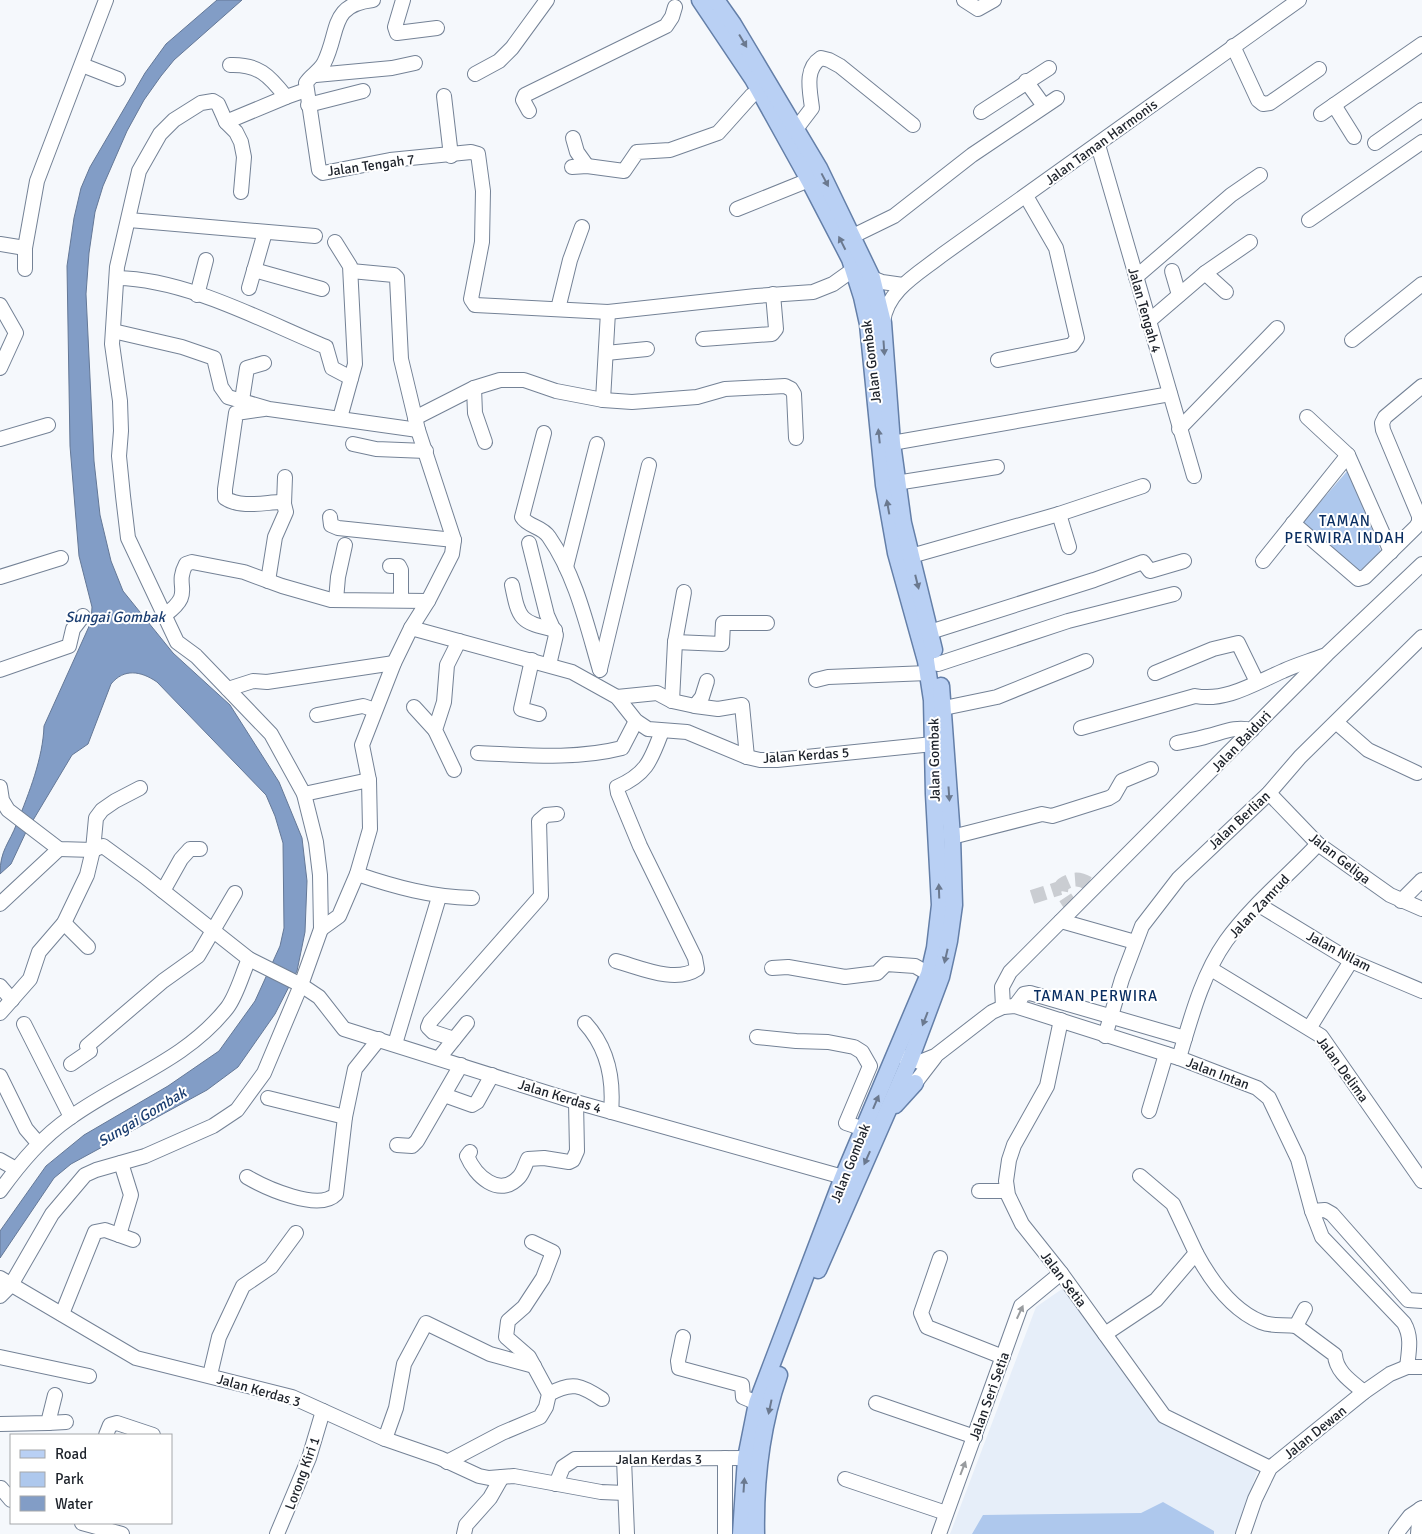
<svg xmlns="http://www.w3.org/2000/svg" width="1422" height="1534" viewBox="0 0 1422 1534" font-family="Signika,sans-serif">
<style>
.built{fill:#e6eef9}
.green{fill:#aec8ed}
.water{fill:#829dc6;stroke:#647897}
.lines{fill:none;stroke-linecap:round;stroke-linejoin:round}
.minor-tunnel{stroke:#cacdd2;stroke-width:14;stroke-dasharray:14 7;stroke-linecap:butt}
.minor-casing{stroke:#748296;stroke-width:16}
.major-casing{stroke:#647fa8;stroke-width:19}
.minor{stroke:#fff;stroke-width:14}
.major{stroke:#b9d0f4;stroke-width:16}
.oneway{fill:#6b798f}
.oneway2{fill:#999c9f}
.labels{text-anchor:middle;stroke-width:4;stroke-linejoin:round;paint-order:stroke}
.street-label{font-size:14px;fill:#1d222a;stroke:#fff}
.neighbourhood-label{font-size:15px;letter-spacing:1px;fill:#0a2e61;stroke:#fff}
.water-label{font-size:15px;font-style:italic;fill:#1a3d70;stroke:#fff}
</style>
<rect width="100%" height="100%" fill="#f5f8fc"/>
<!-- built -->
<polygon class="built" points="1062,1289 1162,1418 1259,1466 1236,1534 950,1534 1036,1307"/>
<!-- green -->
<g class="green">
<polygon points="1348,470 1381,551 1358,573 1302,523"/>
<polygon points="1163,1502 1214,1531 1214,1534 972,1534 983,1515 1141,1513"/>
</g>
<!-- water -->
<path class="water" d="M217,0H242L174,60L161,76L144,100L127,131L103,186L95,212L89,253L86,294L94,461L100,515L111,561L123,591L173,653L230,705L279,782L302,838L307,881L305,932L297,971L275,1014L238,1067L207,1090L71,1164L54,1178L0,1258V1231L46,1166L84,1135L168,1086L219,1051L255,1001L280,946L284,928L283,843L275,816L266,795L157,682C141,671 124,668 111,684L88,744L72,755L26,832L11,864L0,874C0,850 9,844 17,823C29,793 43,758 44,726L91,622L92,607L79,556L70,446L67,266L74,218L81,188L90,167L145,73L166,44Z"/>
<g class="lines">
<!-- minor-tunnel -->
<g class="minor-tunnel">
<polyline points="1032,897 1060,888"/>
<path d="M1073,909L1061,891L1062,885C1075,876 1083,879 1095,888"/>
</g>
<!-- minor casing -->
<g class="minor-casing">
<g id="minor">
<path d="M373,0C329,5 340,31 324,63C319,72 311,75 306,83L319,170L323,173L390,160L471,152L478,154L483,191L482,242L471,299L475,305L608,312L756,296L813,292L833,284L854,269"/>
<polyline points="403,0 395,27 397,33 437,28"/>
<polyline points="964,0 978,9 994,0"/>
<polyline points="1233,46 1258,100 1263,104 1270,103 1319,69"/>
<polyline points="82,65 118,79"/>
<path d="M230,65C258,64 269,75 286,97L306,90"/>
<polyline points="475,74 499,61 512,48 547,0"/>
<polyline points="316,75 392,68 415,63"/>
<polyline points="1026,81 1044,106"/>
<polyline points="444,96 451,156"/>
<polyline points="308,105 363,91"/>
<polyline points="1334,105 1354,137"/>
<polyline points="529,111 523,100 525,95 666,26 672,17 675,7"/>
<polyline points="981,112 1049,68"/>
<polyline points="1321,114 1422,44"/>
<polyline points="226,122 286,97"/>
<path d="M796,129L812,108C810,91 804,69 821,58L829,60L840,66L913,125"/>
<polyline points="573,138 577,152 587,166"/>
<polyline points="1375,143 1422,110"/>
<polyline points="1098,145 1194,476"/>
<polyline points="572,167 587,166 624,171 637,152 670,150 718,133 752,95"/>
<polyline points="737,209 809,180"/>
<polyline points="129,220 315,236"/>
<polyline points="1309,220 1422,142"/>
<polyline points="853,236 894,216 972,155 1057,98"/>
<polyline points="335,242 350,266 355,364 340,418"/>
<polyline points="0,244 25,248"/>
<polyline points="25,269 25,248 37,181 106,0"/>
<polyline points="254,270 322,289"/>
<polyline points="1172,271 1179,295"/>
<polyline points="1205,273 1250,242"/>
<polyline points="1136,277 1231,195 1260,175"/>
<path d="M117,278C186,279 263,321 326,347L332,368L351,378"/>
<polyline points="872,278 882,282 903,285"/>
<polyline points="249,288 265,232"/>
<polyline points="197,295 206,260"/>
<polyline points="0,305 16,333 0,368"/>
<polyline points="558,309 570,260 582,227"/>
<polyline points="1149,321 1205,273 1226,292"/>
<path d="M883,322C887,290 918,274 942,255L1299,0"/>
<polyline points="113,331 182,347 214,358 221,387 228,397 269,409 418,430"/>
<polyline points="703,339 772,334 776,329 773,294"/>
<polyline points="1352,340 1422,284"/>
<polyline points="606,353 647,349"/>
<polyline points="998,360 1072,345 1077,338 1056,248 1026,196"/>
<polyline points="474,388 475,413 485,442"/>
<polyline points="242,400 247,368 264,363"/>
<polyline points="603,400 608,312"/>
<path d="M264,409L236,413L225,489V498C240,508 262,503 279,502L284,504"/>
<polyline points="1307,417 1348,455 1391,552"/>
<polyline points="415,418 474,388 500,380 524,380 556,391 603,400 632,402 697,397 725,389 785,386 791,389 794,394 796,438"/>
<polyline points="1179,429 1277,328"/>
<path d="M544,433L522,517C528,527 542,526 549,537C576,576 587,626 600,670"/>
<polyline points="0,439 48,425"/>
<polyline points="892,443 1170,394"/>
<polyline points="353,444 376,449 426,451"/>
<polyline points="896,483 997,467"/>
<polyline points="1059,514 1069,547"/>
<polyline points="330,517 331,525 338,528 454,540"/>
<polyline points="1293,523 1358,579 1365,577 1416,527 1419,522 1419,516 1383,430 1382,423 1385,417 1422,386"/>
<polyline points="529,543 547,615 556,635 549,665"/>
<polyline points="911,556 1059,514 1143,486"/>
<polyline points="1263,561 1348,455"/>
<polyline points="390,566 399,566 401,570 401,600"/>
<polyline points="566,567 597,444"/>
<polyline points="0,577 61,558"/>
<polyline points="268,581 275,537 286,512 284,504 285,477"/>
<path d="M512,585C519,620 520,622 555,630"/>
<polyline points="336,600 338,577 345,545"/>
<path d="M165,615C196,592 173,588 186,564L192,562L244,572L282,586L331,600L428,601"/>
<polyline points="411,628 572,672 617,697 636,721 648,729 687,732 747,757 760,760 777,760 933,744"/>
<polyline points="930,632 1094,580 1143,562 1150,571 1184,561"/>
<polyline points="675,642 722,644 723,623 767,623"/>
<polyline points="532,660 521,709 539,714"/>
<polyline points="938,664 1068,621 1174,594"/>
<polyline points="600,669 649,465"/>
<polyline points="0,670 69,646 73,629 83,616"/>
<polyline points="1155,673 1213,649 1238,643 1257,682"/>
<polyline points="816,680 828,677 928,673"/>
<polyline points="228,689 253,681 267,682 394,663"/>
<polyline points="617,697 657,693 672,701 695,706 702,697 707,681"/>
<polyline points="672,701 675,642 684,592"/>
<polyline points="695,706 718,709 742,705 747,757"/>
<polyline points="414,707 435,730"/>
<polyline points="944,708 997,697 1086,661"/>
<polyline points="317,715 363,706 375,710"/>
<polyline points="1337,723 1368,750 1417,773"/>
<path d="M1081,728L1195,696C1226,702 1255,683 1283,671C1296,665 1310,661 1323,656"/>
<path d="M1177,743C1187,741 1198,739 1208,736C1224,732 1235,726 1252,730"/>
<path d="M478,753C526,755 575,760 622,748L636,721"/>
<polyline points="454,770 435,730 444,702 447,665 459,641"/>
<polyline points="0,787 2,800 8,810 59,849 93,850 103,846 144,876 249,959 301,985 319,997 344,1029 576,1102 843,1177"/>
<polyline points="1269,793 1318,844 1390,895 1422,909"/>
<polyline points="304,794 369,780"/>
<polyline points="952,837 1042,814 1052,816 1109,798 1114,795 1122,781 1151,769"/>
<path d="M357,874C395,887 432,897 472,898"/>
<polyline points="163,891 181,859 190,849 200,849"/>
<polyline points="1401,901 1422,880"/>
<polyline points="0,904 59,849"/>
<polyline points="1259,905 1351,961 1422,991"/>
<polyline points="1061,921 1135,942"/>
<polyline points="64,923 88,947"/>
<polyline points="321,929 339,916 357,874 370,829 369,780 362,745 394,663 411,628 428,601 452,554 454,540 418,430 401,359 397,278 394,275 351,271"/>
<path d="M616,961C639,967 675,984 697,969L695,958L640,846L618,793L617,787C647,774 651,760 662,731"/>
<polyline points="772,968 788,967 845,977 877,973 886,964 915,966 929,974"/>
<polyline points="1211,969 1321,1036 1422,1181"/>
<polyline points="0,986 12,1000"/>
<polyline points="1015,1006 1024,994 1030,993 1185,1038"/>
<polyline points="1003,1007 1002,987 1010,972 1327,654 1422,564"/>
<polyline points="0,1013 30,979 39,952 64,923 87,875 93,850 96,818 102,810 115,801 140,788"/>
<polyline points="1061,1020 1047,1086 1014,1145 1009,1160 1006,1181 1008,1195 1022,1224 1061,1273 1164,1416 1270,1468"/>
<path d="M585,1023C607,1047 614,1079 611,1112"/>
<polyline points="24,1024 71,1117"/>
<polyline points="1310,1027 1351,961"/>
<polyline points="1105,1036 1122,979 1142,926 1179,878 1269,793 1300,757 1422,637"/>
<polyline points="757,1037 796,1041 828,1042 854,1047 862,1052 870,1066 846,1123 864,1129"/>
<polyline points="454,1039 433,1032 428,1027 430,1022 541,896 539,821 546,815 557,814"/>
<polyline points="395,1044 439,897"/>
<path d="M901,1056L920,1062L935,1056L992,1012L1003,1007L1015,1006L1179,1058L1257,1088L1269,1098L1298,1159L1312,1211L1322,1237L1404,1323C1412,1337 1409,1350 1407,1367"/>
<polyline points="439,1058 467,1023"/>
<path d="M1179,1058C1191,1018 1202,975 1226,941C1252,905 1288,876 1318,844"/>
<polyline points="71,1064 90,1051 87,1046 163,981 198,956 235,893"/>
<polyline points="0,1076 26,1129 38,1143"/>
<polyline points="905,1079 915,1083 935,1057"/>
<polyline points="444,1095 472,1105 477,1102 492,1075"/>
<polyline points="268,1098 345,1117"/>
<polyline points="1149,1111 1166,1054"/>
<polyline points="397,1145 412,1146 417,1141 461,1065"/>
<path d="M470,1152L467,1156C475,1175 499,1199 519,1177C523,1173 525,1165 528,1159L544,1158L569,1162L573,1160L577,1151L576,1102"/>
<polyline points="0,1160 16,1169"/>
<path d="M247,1177C266,1188 319,1212 336,1194L345,1117L355,1069L379,1039"/>
<path d="M0,1191C21,1162 42,1137 71,1117C124,1079 185,1061 227,1008C237,995 242,974 249,959"/>
<polyline points="979,1191 1007,1191"/>
<polyline points="1312,1211 1325,1210 1332,1214 1408,1300 1422,1301"/>
<polyline points="119,1235 131,1195 121,1163"/>
<path d="M1196,1253C1210,1279 1232,1310 1261,1322C1273,1327 1284,1324 1296,1326"/>
<polyline points="940,1258 921,1313 927,1327 1003,1357"/>
<polyline points="0,1278 136,1358 292,1397 385,1439 440,1458 479,1476 489,1478 514,1476 601,1492 625,1493"/>
<polyline points="0,1296 11,1285 52,1214 85,1175 96,1170 145,1156 213,1126 237,1110 264,1073 301,985 321,929 320,875 316,842 304,794 271,734 196,656 177,642 128,538 123,496 119,456 121,431 120,401 112,344 117,267 139,171 160,134 174,120 201,103 213,101 218,104 226,122 236,132 241,142 244,157 241,192"/>
<path d="M1305,1309L1296,1326L1335,1355C1336,1372 1352,1382 1364,1392"/>
<polyline points="62,1314 95,1232 105,1230 133,1240"/>
<polyline points="1105,1334 1156,1300 1196,1253 1173,1204 1140,1176"/>
<polyline points="683,1337 678,1361 679,1368 742,1385 743,1397 757,1403"/>
<polyline points="0,1357 89,1376"/>
<polyline points="210,1375 219,1337 243,1286 271,1267 296,1233"/>
<path d="M549,1394C572,1381 581,1385 602,1399"/>
<polyline points="876,1403 975,1437"/>
<polyline points="48,1423 66,1422"/>
<polyline points="0,1424 48,1423 55,1395"/>
<polyline points="106,1435 110,1425 117,1423 153,1435"/>
<polyline points="385,1439 396,1408 404,1364 426,1323 490,1354 534,1366"/>
<polyline points="624,1459 627,1534"/>
<polyline points="447,1462 502,1433 540,1417 546,1407 549,1394 529,1357 506,1337 508,1321 524,1307 543,1278 553,1252 532,1242"/>
<polyline points="845,1479 946,1513"/>
<polyline points="556,1484 563,1467 575,1459 746,1458"/>
<polyline points="1,1488 11,1500"/>
<polyline points="82,1523 122,1534"/>
<polyline points="277,1534 309,1458 323,1411"/>
<polyline points="464,1534 466,1525 490,1498 502,1477"/>
<polyline points="725,1534 725,1458"/>
<polyline points="939,1534 1021,1306 1061,1273"/>
<polyline points="1243,1534 1255,1499 1270,1468 1364,1392 1390,1374 1407,1367 1422,1367"/>
<polyline points="1396,1534 1410,1516 1422,1508"/>
<polyline points="1418,1534 1420,1509"/>
</g>
</g>
<!-- major casing -->
<g class="major-casing">
<g id="major">
<polyline points="700,0 753,79 809,180 850,259 862,297 868,324 884,485 896,553 926,661 932,700 934,794 940,905 935,948 929,974 843,1177 757,1403 746,1458 741,1534"/>
<polyline points="716,0 733,24 819,168 872,278 883,323 892,443 903,523 934,650"/>
<polyline points="895,1105 915,1083"/>
<polyline points="818,1270 910,1060 941,977 949,941 954,905 952,837 941,686"/>
<path d="M756,1534C755,1480 761,1427 779,1375"/>
</g>
</g>
<!-- minor -->
<use href="#minor" class="minor"/>
<!-- major -->
<use href="#major" class="major"/>
</g>
<!-- one-way arrows -->
<defs><path id="oneway-solid" d="M-6-.8H1V-3.2L6.5 0L1 3.2V.8H-6Z" transform="scale(1.25)"/></defs>
<g class="oneway">
<use href="#oneway-solid" transform="translate(743 41) rotate(59)"/>
<use href="#oneway-solid" transform="translate(825 180) rotate(62)"/>
<use href="#oneway-solid" transform="translate(842 243) rotate(-117)"/>
<use href="#oneway-solid" transform="translate(884 348) rotate(86)"/>
<use href="#oneway-solid" transform="translate(879 436) rotate(-96)"/>
<use href="#oneway-solid" transform="translate(888 507) rotate(-100)"/>
<use href="#oneway-solid" transform="translate(917 582) rotate(76)"/>
<use href="#oneway-solid" transform="translate(949 794) rotate(86)"/>
<use href="#oneway-solid" transform="translate(939 891) rotate(-92)"/>
<use href="#oneway-solid" transform="translate(946 956) rotate(103)"/>
<use href="#oneway-solid" transform="translate(925 1019) rotate(111)"/>
<use href="#oneway-solid" transform="translate(876 1102) rotate(-67)"/>
<use href="#oneway-solid" transform="translate(867 1158) rotate(114)"/>
<use href="#oneway-solid" transform="translate(770 1407) rotate(102)"/>
<use href="#oneway-solid" transform="translate(744 1485) rotate(-86)"/>
</g>
<g class="oneway2">
<use href="#oneway-solid" transform="translate(1020 1312) rotate(-65)"/>
<use href="#oneway-solid" transform="translate(963 1468) rotate(-69)"/>
</g>
<g class="labels">
<!-- street labels -->
<g class="street-label">
<text transform="translate(1101 142) rotate(-36)" y="5">Jalan Taman Harmonis</text>
<text transform="translate(371 165) rotate(-8)" y="5">Jalan Tengah 7</text>
<text transform="translate(1145 310) rotate(74)" y="5">Jalan Tengah 4</text>
<text transform="translate(871 362) rotate(-97)" y="5">Jalan Gombak</text>
<text transform="translate(1241 741) rotate(-46)" y="5">Jalan Baiduri</text>
<text transform="translate(806 755) rotate(-4)" y="5">Jalan Kerdas 5</text>
<text transform="translate(934 760) rotate(-91)" y="5">Jalan Gombak</text>
<text transform="translate(1239 820) rotate(-43)" y="5">Jalan Berlian</text>
<text transform="translate(1340 858) rotate(38)" y="5">Jalan Geliga</text>
<text transform="translate(1259 906) rotate(-47)" y="5">Jalan Zamrud</text>
<text transform="translate(1339 951) rotate(28)" y="5">Jalan Nilam</text>
<text transform="translate(1343 1069) rotate(54)" y="5">Jalan Delima</text>
<text transform="translate(1218 1073) rotate(21)" y="5">Jalan Intan</text>
<text transform="translate(560 1096) rotate(17)" y="5">Jalan Kerdas 4</text>
<text transform="translate(850 1163) rotate(-68)" y="5">Jalan Gombak</text>
<text transform="translate(1064 1279) rotate(53)" y="5">Jalan Setia</text>
<text transform="translate(259 1390) rotate(16)" y="5">Jalan Kerdas 3</text>
<text transform="translate(989 1396) rotate(-70)" y="5">Jalan Seri Setia</text>
<text transform="translate(1315 1432) rotate(-39)" y="5">Jalan Dewan</text>
<text x="659" y="1464">Jalan Kerdas 3</text>
<text transform="translate(302 1473) rotate(-70)" y="5">Lorong Kiri 1</text>
</g>
<!-- neighbourhood labels -->
<g class="neighbourhood-label">
<text x="1345" y="526">TAMAN<tspan x="1345" dy="17">PERWIRA INDAH</tspan></text>
<text x="1096" y="1001">TAMAN PERWIRA</text>
</g>
<!-- water labels -->
<g class="water-label">
<text x="115" y="622">Sungai Gombak</text>
<text transform="translate(142 1117) rotate(-31)" y="5">Sungai Gombak</text>
</g>
</g>
<!-- legend -->
<rect x="10" y="1434" width="162" height="90" fill="#ffffff" stroke="#a5a7aa"/>
<rect x="20" y="1450" width="25" height="8" fill="#b9d0f4" stroke="#a5a7aa"/>
<text x="55" y="1459" font-size="15" fill="#1d222a">Road</text>
<rect x="20" y="1472" width="25" height="15" fill="#aec8ed" stroke="#a5a7aa"/>
<text x="55" y="1484" font-size="15" fill="#1d222a">Park</text>
<rect x="20" y="1496" width="25" height="15" fill="#829dc6" stroke="#a5a7aa"/>
<text x="55" y="1509" font-size="15" fill="#1d222a">Water</text>
</svg>
